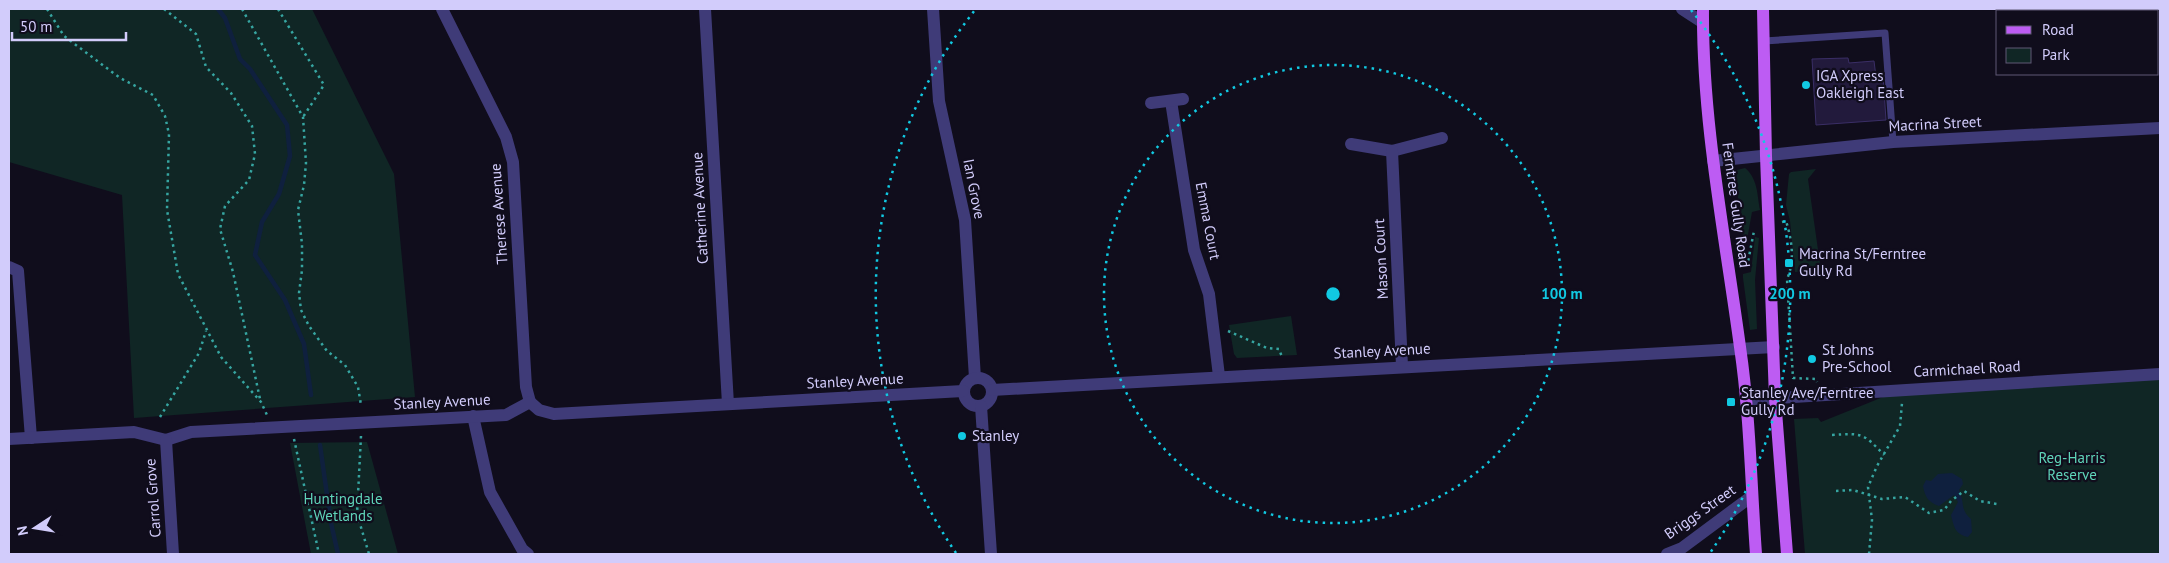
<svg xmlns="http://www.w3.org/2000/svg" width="2169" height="563" viewBox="0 0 2169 563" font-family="'PT Sans',sans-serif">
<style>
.green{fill:#102625}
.water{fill:#0f203e}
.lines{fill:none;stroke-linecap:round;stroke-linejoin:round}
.stream{stroke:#0f203e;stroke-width:4.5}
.building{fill:#221a3c;stroke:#3a2e66}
.path{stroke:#36a5a1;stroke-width:2.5;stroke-dasharray:2.5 4;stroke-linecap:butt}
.lane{stroke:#3f3b78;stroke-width:7}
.street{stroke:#3f3b78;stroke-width:12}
.primary{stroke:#bd5cf3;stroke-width:12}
.ring{fill:none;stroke:#11c9e2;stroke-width:2.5;stroke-dasharray:2.5 5}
.poi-dot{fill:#11c9e2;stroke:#100d1c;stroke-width:2}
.labels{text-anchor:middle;stroke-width:4.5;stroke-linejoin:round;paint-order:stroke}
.poi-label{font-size:15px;fill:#d2ccfb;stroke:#100d1c;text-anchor:start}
.street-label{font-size:15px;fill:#d2ccfb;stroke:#100d1c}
.park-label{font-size:15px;fill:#5fd4b9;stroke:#100d1c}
.centre{fill:#11c9e2;stroke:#100d1c;stroke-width:2.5}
.ring-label{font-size:15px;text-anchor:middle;font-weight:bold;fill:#11c9e2;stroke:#100d1c;stroke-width:4.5;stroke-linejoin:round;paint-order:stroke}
</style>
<rect width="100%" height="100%" fill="#100d1c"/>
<!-- green -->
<g class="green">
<polygon points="9,9 312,9 394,174 415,397 134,418 122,195 9,162"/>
<path d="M1745,168C1758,179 1757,194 1760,210L1752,212L1745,251L1735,174L1737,170Z"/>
<polygon points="1816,169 1808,179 1821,271 1795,272 1790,221 1786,205 1789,174 1791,172"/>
<polygon points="1755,237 1759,238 1755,280 1757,329 1750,330 1743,278 1743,274 1751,272"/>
<polygon points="1291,316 1297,355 1237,358 1234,354 1229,325"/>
<polygon points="2160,374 2160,554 1805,554 1794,419 1818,418 1821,422 1903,389"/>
<polygon points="367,442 398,554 311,554 290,443"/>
</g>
<!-- water -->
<path class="water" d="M1952,473L1962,479L1963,484L1959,490C1965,503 1960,510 1971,519L1972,532L1968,537C1955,534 1954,527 1951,515L1958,502L1954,495L1939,506C1928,502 1925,497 1923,486L1926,480L1931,481L1938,474Z"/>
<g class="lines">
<!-- stream -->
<g class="stream">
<polyline points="218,9 225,18 240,59 250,69 287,125 290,156 279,194 262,222 255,255 285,300 304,344 311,395"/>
<polyline points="320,445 331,523 338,554"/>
</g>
</g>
<!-- building -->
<polygon class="building" points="1848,58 1849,63 1874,61 1876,77 1883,76 1886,120 1816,125 1812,59"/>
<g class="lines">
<!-- path -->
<g class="path">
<polyline points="47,9 64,36 120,78 153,95 165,116 169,134 167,210 178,274 221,357 261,402 267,415"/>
<polyline points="164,9 196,34 206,67 231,93 252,126 255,154 249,180 225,206 220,229 233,272 260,399"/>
<polyline points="242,9 303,117 306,163 304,185 298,210 302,244 302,270 299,293 301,310 309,326 327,351 345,365 358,387 361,405"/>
<polyline points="278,9 324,85 303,117"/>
<path d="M1782,222L1786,221C1792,240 1795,261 1787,279L1793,378L1816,379L1817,382"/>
<polyline points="1747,267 1754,231"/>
<polyline points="1228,331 1267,348 1279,349 1282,357"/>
<polyline points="160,417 199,353 206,331"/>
<path d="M1832,435C1863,433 1863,433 1884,455"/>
<polyline points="361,436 357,514 369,554"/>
<polyline points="294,439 319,554"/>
<polyline points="1836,491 1853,490 1882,499 1905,497 1929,513 1944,510 1951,501 1964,491 1980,501 1997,504"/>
<polyline points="1869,554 1872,520 1868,487 1877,466 1900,426 1902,403"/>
</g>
<!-- lane -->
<polyline class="lane" points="1764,41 1885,33 1893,142"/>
<!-- street -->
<g class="street">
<polyline points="442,9 506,137 513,162 526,387 530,402"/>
<polyline points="705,9 728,404"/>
<polyline points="933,9 939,101 965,220 975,378"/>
<polyline points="1682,9 1702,22"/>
<polyline points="1171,101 1194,250 1209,294 1219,376"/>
<polyline points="1151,103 1183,99"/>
<polyline points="1351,144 1392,151 1442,138"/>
<polyline points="1392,151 1402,366"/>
<polyline points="1713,161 1893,142 2160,128"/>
<polyline points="9,267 18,271 31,438"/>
<circle cx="978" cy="392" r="14"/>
<polyline points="992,390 1774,347"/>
<polyline points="1746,400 2160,374"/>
<polyline points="981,406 991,554"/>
<polyline points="473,416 490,492 522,549 528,554"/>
<polyline points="9,439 134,432 166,440 191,432 506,415 530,402 539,410 554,414 963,391"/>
<polyline points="166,440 173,554"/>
<polyline points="1667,554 1682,548 1752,496"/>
</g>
<!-- primary -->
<g class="primary">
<path d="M1703,9C1702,122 1725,235 1740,347C1750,415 1751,485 1756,554"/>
<polyline points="1763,9 1766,156 1775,398 1787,554"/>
</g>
</g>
<!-- distance rings -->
<g class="ring">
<circle cx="1333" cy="294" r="229"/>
<path d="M956 553A457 457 0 0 1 975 10M1691 10A457 457 0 0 1 1710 553"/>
</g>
<!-- markers -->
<g class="poi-dot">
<circle cx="1806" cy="85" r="5"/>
<rect x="1784" y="258" width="10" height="10" rx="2.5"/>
<circle cx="1812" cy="359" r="5"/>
<rect x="1726" y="397" width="10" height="10" rx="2.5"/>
<circle cx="962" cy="436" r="5"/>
</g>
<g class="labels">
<!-- poi labels -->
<g class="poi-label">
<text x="1816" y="81">IGA Xpress<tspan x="1816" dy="17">Oakleigh East</tspan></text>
<text x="1799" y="259">Macrina St/Ferntree<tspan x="1799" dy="17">Gully Rd</tspan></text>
<text x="1822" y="355">St Johns<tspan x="1822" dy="17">Pre-School</tspan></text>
<text x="1741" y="398">Stanley Ave/Ferntree<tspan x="1741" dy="17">Gully Rd</tspan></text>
<text x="972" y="441">Stanley</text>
</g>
<!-- street labels -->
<g class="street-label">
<text transform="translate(1935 124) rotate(-3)" y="5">Macrina Street</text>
<text transform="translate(974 189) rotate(79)" y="5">Ian Grove</text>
<text transform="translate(1736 205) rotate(82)" y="5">Ferntree Gully Road</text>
<text transform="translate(700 208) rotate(-93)" y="5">Catherine Avenue</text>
<text transform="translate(499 214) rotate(-94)" y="5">Therese Avenue</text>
<text transform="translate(1208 221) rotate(79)" y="5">Emma Court</text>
<text transform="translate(1381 259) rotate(-93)" y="5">Mason Court</text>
<text transform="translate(1382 351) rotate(-3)" y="5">Stanley Avenue</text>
<text transform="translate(1967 369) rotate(-3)" y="5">Carmichael Road</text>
<text transform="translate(855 381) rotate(-3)" y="5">Stanley Avenue</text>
<text transform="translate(442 402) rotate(-3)" y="5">Stanley Avenue</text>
<text transform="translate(153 498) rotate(-94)" y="5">Carrol Grove</text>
<text transform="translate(1700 512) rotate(-35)" y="5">Briggs Street</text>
</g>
<!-- park labels -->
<g class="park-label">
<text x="2072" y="463">Reg-Harris<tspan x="2072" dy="17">Reserve</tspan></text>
<text x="343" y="504">Huntingdale<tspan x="343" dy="17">Wetlands</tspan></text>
</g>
</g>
<circle cx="1333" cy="294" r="8" class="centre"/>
<g class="ring-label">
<text x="1562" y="299">100 m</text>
<text x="1790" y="299">200 m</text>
</g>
<!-- border -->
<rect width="2169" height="563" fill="none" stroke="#d2ccfb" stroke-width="20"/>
<!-- legend -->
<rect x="1996" y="10" width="162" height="65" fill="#100d1c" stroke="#5e5975"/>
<rect x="2006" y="26" width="25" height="8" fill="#bd5cf3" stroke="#5e5975"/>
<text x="2042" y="35" font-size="15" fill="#d2ccfb">Road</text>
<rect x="2006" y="48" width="25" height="15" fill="#102625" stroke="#5e5975"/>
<text x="2042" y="60" font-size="15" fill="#d2ccfb">Park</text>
<!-- north arrow -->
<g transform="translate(35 528) rotate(258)" stroke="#100d1c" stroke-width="4" paint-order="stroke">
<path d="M0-4L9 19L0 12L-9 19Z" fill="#d2ccfb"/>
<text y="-8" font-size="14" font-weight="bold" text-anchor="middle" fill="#d2ccfb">N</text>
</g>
<!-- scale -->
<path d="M12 32v8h114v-8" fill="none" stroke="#d2ccfb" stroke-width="2.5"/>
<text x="20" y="32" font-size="15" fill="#d2ccfb" stroke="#100d1c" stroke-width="4" paint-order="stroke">50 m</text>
</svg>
